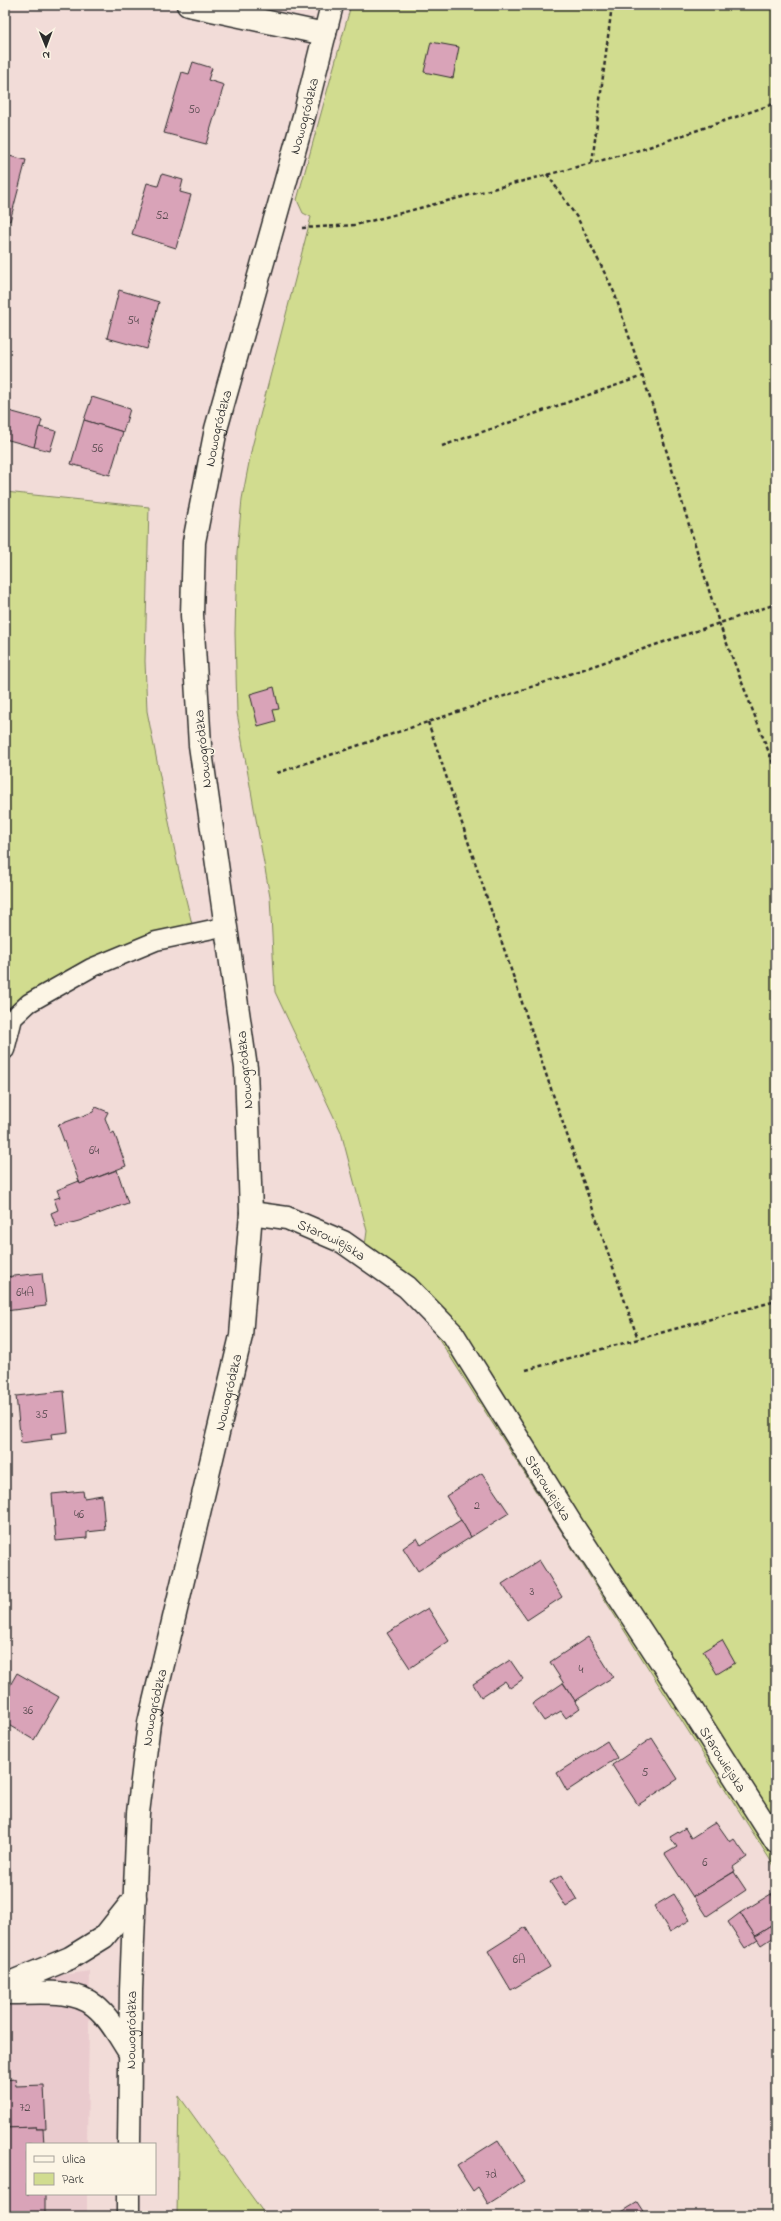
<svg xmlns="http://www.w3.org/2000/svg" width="781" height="2221" viewBox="0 0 781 2221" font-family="'Indie Flower',sans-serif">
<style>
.built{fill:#eacbce}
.green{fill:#d1dc8f;stroke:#7e845d}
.building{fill:#d9a3b8;stroke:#2b2b2b}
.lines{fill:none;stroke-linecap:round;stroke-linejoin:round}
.service-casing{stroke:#2b2b2b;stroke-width:21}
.minor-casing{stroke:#2b2b2b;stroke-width:25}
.tertiary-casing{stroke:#2b2b2b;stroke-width:25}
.secondary-casing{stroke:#2b2b2b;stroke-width:25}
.path{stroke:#2b2b2b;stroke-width:2.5;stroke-dasharray:4 3;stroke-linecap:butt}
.service{stroke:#fcf5e5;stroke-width:18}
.minor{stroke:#fcf5e5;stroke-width:22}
.tertiary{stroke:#fcf5e5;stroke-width:22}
.secondary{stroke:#fcf5e5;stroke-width:22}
.labels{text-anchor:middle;stroke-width:3;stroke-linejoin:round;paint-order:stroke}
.number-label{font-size:12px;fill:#56494e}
.street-label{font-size:14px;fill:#2b2b2b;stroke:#fcf5e5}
</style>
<rect width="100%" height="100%" fill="#f2dcd8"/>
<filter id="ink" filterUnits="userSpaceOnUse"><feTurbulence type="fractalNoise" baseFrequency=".025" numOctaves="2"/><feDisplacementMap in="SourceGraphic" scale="8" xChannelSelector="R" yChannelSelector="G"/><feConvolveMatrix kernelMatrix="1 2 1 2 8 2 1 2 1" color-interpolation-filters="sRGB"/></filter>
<g filter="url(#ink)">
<!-- built -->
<polygon class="built" points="90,1971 87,2144 27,2144 27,2194 87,2194 87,2216 5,2216 5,1983"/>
<!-- green -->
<g class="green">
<polygon points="351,5 776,5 776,1869 411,1295 364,1253 367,1231 341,1132 275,992 270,897 237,713 235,633 237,552 242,499 252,447 311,217 303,213 297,200"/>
<polygon points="5,492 149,507 145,661 147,711 178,867 192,924 22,997 5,1012"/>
<polygon points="179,2096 266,2216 177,2216"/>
</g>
<!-- building -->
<g class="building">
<polygon points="431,42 459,47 453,78 424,72"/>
<polygon points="193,62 212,68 208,80 224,85 206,144 164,133 182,72 189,74"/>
<polygon points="5,155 26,160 10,221 5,219"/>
<polygon points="162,174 183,180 180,192 191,195 176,248 132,234 147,183 158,186"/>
<polygon points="119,290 159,302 147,349 107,338"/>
<polygon points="92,397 130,409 123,432 84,420"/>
<polygon points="9,411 42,420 34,447 5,439 5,426"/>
<polygon points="84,420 123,432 110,475 71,464"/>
<polygon points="39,427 56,431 50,451 34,447"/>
<polygon points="274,687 279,709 273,710 276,721 258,726 250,694"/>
<polygon points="96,1107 108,1112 105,1118 111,1134 114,1132 126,1166 80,1184 58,1125 93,1112"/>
<polygon points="117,1170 128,1203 79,1221 56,1227 51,1213 58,1210 54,1199 60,1197 57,1190 79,1181 80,1184"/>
<polygon points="42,1273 46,1306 5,1311 5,1277"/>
<polygon points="64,1391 68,1432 51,1434 52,1439 21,1443 16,1396"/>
<polygon points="482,1473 509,1513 471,1537 446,1496"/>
<polygon points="83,1491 84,1498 102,1495 105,1530 87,1532 87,1538 56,1541 52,1494"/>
<polygon points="461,1520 471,1537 418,1571 403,1548 417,1538 421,1545"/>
<polygon points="539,1560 562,1597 527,1620 502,1584"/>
<polygon points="428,1608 449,1641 410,1668 387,1633"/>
<polygon points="588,1637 613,1677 575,1701 550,1662"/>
<polygon points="722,1640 735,1663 717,1674 703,1651"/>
<polygon points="510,1660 523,1679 510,1688 505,1681 481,1697 473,1684"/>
<polygon points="17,1673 59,1697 34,1740 5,1723 5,1694"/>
<polygon points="563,1683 580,1708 566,1718 561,1711 544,1721 532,1704"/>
<polygon points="652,1738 678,1779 638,1805 612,1765"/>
<polygon points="607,1741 617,1758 567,1791 557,1773"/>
<polygon points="716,1822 730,1842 734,1839 747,1857 733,1867 735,1871 693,1897 665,1854 677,1847 670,1837 685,1828 691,1838"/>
<polygon points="734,1872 746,1890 707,1916 694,1896"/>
<polygon points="562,1875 577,1900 566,1907 550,1882"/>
<polygon points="776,1891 776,1902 771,1894"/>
<polygon points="674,1894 690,1920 670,1932 654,1906"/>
<polygon points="771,1894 776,1902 776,1923 755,1936 740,1913"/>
<polygon points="740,1913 758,1940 745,1948 728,1922"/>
<polygon points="776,1923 776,1935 761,1945 755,1936"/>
<polygon points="526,1927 550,1967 511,1990 488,1951"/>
<polygon points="15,2079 16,2086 44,2085 46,2129 36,2129 36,2127 5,2128 5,2080"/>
<polygon points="36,2127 36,2129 43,2129 44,2144 27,2144 27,2194 45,2194 45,2216 7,2216 5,2128"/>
<polygon points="498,2140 524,2181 488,2204 478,2187 473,2191 457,2166"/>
<polygon points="638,2202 647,2216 615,2216"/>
</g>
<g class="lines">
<!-- service casing -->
<g class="service-casing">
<polyline id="service" points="5,1050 13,1018 29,1003 91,968 156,941 227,926"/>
</g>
<!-- minor casing -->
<g class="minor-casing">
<g id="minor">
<polyline points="188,5 325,34"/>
<path id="s1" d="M251,1213L287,1218L343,1242L407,1287L453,1334L572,1525L675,1683L776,1842"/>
<path d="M5,1993C32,1994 73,1987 95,2006C110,2018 120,2038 130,2053"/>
</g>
</g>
<!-- tertiary casing -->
<g class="tertiary-casing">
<polyline id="tertiary" points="5,1985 70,1958 104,1937 135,1898"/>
</g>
<!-- secondary casing -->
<g class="secondary-casing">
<g id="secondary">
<path id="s2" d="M129,2144L131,1990L138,1813L149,1723L241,1336L251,1213L246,1068L200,745L192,615L194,542L216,429L304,116L332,5"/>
<polyline points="128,2216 128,2194"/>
</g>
</g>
<!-- path -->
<g class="path">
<polyline points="592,163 612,5"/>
<polyline points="547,174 578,219 614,292 653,407 719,623 776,771"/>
<polyline points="302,228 355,225 592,163 643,149 776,103"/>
<polyline points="442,446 643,376"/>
<polyline points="428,722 549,1083 638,1339"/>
<polyline points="277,773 776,604"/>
<polyline points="526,1370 776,1301"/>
</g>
<!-- service -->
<use href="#service" class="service"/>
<!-- minor -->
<use href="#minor" class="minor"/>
<!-- tertiary -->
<use href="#tertiary" class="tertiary"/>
<!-- secondary -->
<use href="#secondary" class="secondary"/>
</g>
</g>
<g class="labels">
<!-- number labels -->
<g class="number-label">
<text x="194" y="113">50</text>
<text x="162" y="219">52</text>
<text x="133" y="324">54</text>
<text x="97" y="452">56</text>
<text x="94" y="1154">64</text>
<text x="25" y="1296">64A</text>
<text x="42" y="1418">35</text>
<text x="477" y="1509">2</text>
<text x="79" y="1518">46</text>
<text x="532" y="1595">3</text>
<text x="581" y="1673">4</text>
<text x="28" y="1714">36</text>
<text x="645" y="1776">5</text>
<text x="705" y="1866">6</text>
<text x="519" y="1963">6A</text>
<text x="25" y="2111">72</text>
<text x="491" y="2178">7d</text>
</g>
<!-- street labels -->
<g class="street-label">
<text dy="5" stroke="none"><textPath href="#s2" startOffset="2058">Nowogródzka</textPath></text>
<text dy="5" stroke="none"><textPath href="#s2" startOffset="1734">Nowogródzka</textPath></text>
<text transform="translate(202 749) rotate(-96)" y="5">Nowogródzka</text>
<text transform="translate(244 1070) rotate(-95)" y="5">Nowogródzka</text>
<text dy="5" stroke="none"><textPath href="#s1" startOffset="86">Starowiejska</textPath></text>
<text dy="5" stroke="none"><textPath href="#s2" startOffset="762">Nowogródzka</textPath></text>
<text dy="5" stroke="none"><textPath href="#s1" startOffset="422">Starowiejska</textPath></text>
<text dy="5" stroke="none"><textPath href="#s2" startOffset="438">Nowogródzka</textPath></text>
<text dy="5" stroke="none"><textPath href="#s1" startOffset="745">Starowiejska</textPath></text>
<text dy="5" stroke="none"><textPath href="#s2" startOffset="114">Nowogródzka</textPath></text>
</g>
</g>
<!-- margin -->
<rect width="781" height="2221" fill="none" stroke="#fcf5e5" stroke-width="20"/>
<rect x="10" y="10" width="761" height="2201" fill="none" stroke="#2b2b2b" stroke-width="1.5" filter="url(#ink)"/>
<!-- legend -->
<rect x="26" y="2143" width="130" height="52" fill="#fcf5e5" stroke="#a8a49b"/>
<rect x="34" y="2156" width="20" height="6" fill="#fcf5e5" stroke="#a8a49b"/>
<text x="62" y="2163" font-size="12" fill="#2b2b2b">Ulica</text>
<rect x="34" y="2173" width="20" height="12" fill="#d1dc8f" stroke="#a8a49b"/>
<text x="62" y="2183" font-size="12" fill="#2b2b2b">Park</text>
<!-- north arrow -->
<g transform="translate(46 46) rotate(179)" stroke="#fcf5e5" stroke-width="3" paint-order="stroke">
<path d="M0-3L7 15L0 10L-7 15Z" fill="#2b2b2b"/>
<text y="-6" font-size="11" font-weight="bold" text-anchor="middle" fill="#2b2b2b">N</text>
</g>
</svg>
